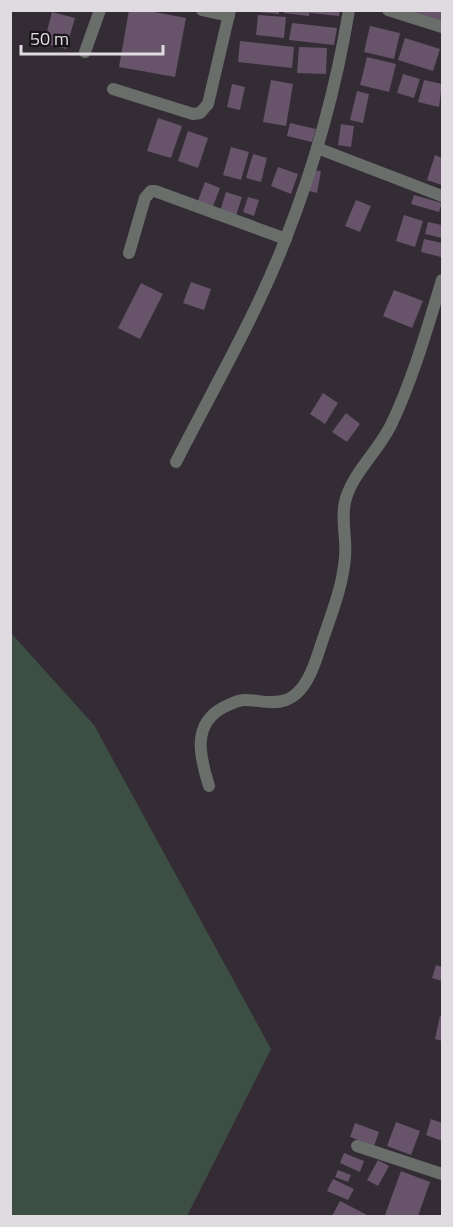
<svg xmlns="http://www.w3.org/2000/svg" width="453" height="1227" viewBox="0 0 453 1227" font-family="'Titillium Web',sans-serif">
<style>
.green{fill:#3d4f45}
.building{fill:#67536a}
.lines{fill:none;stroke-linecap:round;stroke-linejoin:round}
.street{stroke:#6a6e6b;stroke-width:12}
</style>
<rect width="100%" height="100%" fill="#332c34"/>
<!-- green -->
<polygon class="green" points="11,633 94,725 271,1049 187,1216 11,1216"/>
<!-- building -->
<g class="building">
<polygon points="129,10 144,10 186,18 175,77 119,67"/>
<polygon points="257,10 279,10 279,14 257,12"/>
<polygon points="284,10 310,10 309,16 284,13"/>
<polygon points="311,10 340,10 339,16 310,13"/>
<polygon points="417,10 442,10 442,23 416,16"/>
<polygon points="52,12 75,18 66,49 44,43"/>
<polygon points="258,15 286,17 284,38 256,35"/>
<polygon points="292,23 337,28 334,45 289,40"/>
<polygon points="370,26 400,33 394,59 364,52"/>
<polygon points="405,38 440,49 433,71 398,60"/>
<polygon points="240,41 294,47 292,68 238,62"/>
<polygon points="299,47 327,48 326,74 297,73"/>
<polygon points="367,57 396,64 389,92 360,85"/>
<polygon points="403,74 420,79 414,98 397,93"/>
<polygon points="271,80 293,84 286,126 263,122"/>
<polygon points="424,80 442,84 439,107 418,102"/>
<polygon points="232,84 245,87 240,110 227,107"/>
<polygon points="357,91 369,94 363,123 350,120"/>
<polygon points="158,118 182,126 171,158 147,151"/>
<polygon points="290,123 316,129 312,142 287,136"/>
<polygon points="341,124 354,126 351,147 338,145"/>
<polygon points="188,131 208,138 198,168 178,161"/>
<polygon points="231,147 249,152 241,180 223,175"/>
<polygon points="253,154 267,158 261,182 246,178"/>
<polygon points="435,155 442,158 442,185 427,180"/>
<polygon points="278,167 298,174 291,194 271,186"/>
<polygon points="313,170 321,171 317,193 309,191"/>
<polygon points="205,182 220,188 212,209 197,203"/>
<polygon points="226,192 242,197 236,216 220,211"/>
<polygon points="414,195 442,203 439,212 411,204"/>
<polygon points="248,197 259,200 254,216 243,212"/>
<polygon points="356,200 371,206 360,232 345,226"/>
<polygon points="404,215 423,221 415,247 396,241"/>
<polygon points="428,222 442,225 442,238 425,234"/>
<polygon points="424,239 442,243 441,257 421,252"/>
<polygon points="191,282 211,289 204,310 183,303"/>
<polygon points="141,283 163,294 140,339 118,328"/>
<polygon points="394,290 423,301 412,328 383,316"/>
<polygon points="323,393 338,403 325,424 310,414"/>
<polygon points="346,413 360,424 347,442 332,432"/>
<polygon points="436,965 442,967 442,981 432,978"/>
<polygon points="440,1016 442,1017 442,1041 435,1039"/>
<polygon points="431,1119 442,1123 442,1141 426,1135"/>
<polygon points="396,1122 420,1131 411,1155 387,1146"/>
<polygon points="355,1123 379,1132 374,1146 350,1137"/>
<polygon points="344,1153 364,1161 360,1172 340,1163"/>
<polygon points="378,1160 389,1166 378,1186 367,1180"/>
<polygon points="338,1170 351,1175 348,1182 335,1177"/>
<polygon points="401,1171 430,1182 418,1216 390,1216 385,1215"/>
<polygon points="333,1179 354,1189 348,1200 327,1191"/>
<polygon points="340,1201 369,1216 332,1216"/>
</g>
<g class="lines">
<!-- street -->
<g class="street">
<polyline points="202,10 229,16"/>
<polyline points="388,10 442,27"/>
<polyline points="85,52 100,10"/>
<polyline points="113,89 193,114 200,113 208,104 230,10"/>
<polyline points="317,148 442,196"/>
<polyline points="129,253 145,198 151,191 155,191 286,239"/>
<path d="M176,462C213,389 257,314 286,238C315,164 336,89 349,10"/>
<path d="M209,786C200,757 191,724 224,707C231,704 237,700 245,700C259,700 272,705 286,700C299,695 307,682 312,670C317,659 320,647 324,636C333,610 343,584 345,557C347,539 340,516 346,498C354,472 378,451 391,425C413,379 427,329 442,280"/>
<polyline points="357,1146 442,1174"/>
</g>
</g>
<!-- border -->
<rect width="453" height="1227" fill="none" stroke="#e0dbe0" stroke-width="24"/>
<!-- scale -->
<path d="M21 45v9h142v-9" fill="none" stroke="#e0dbe0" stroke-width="3"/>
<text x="30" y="45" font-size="18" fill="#e0dbe0" stroke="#191619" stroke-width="4.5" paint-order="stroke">50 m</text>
</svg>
